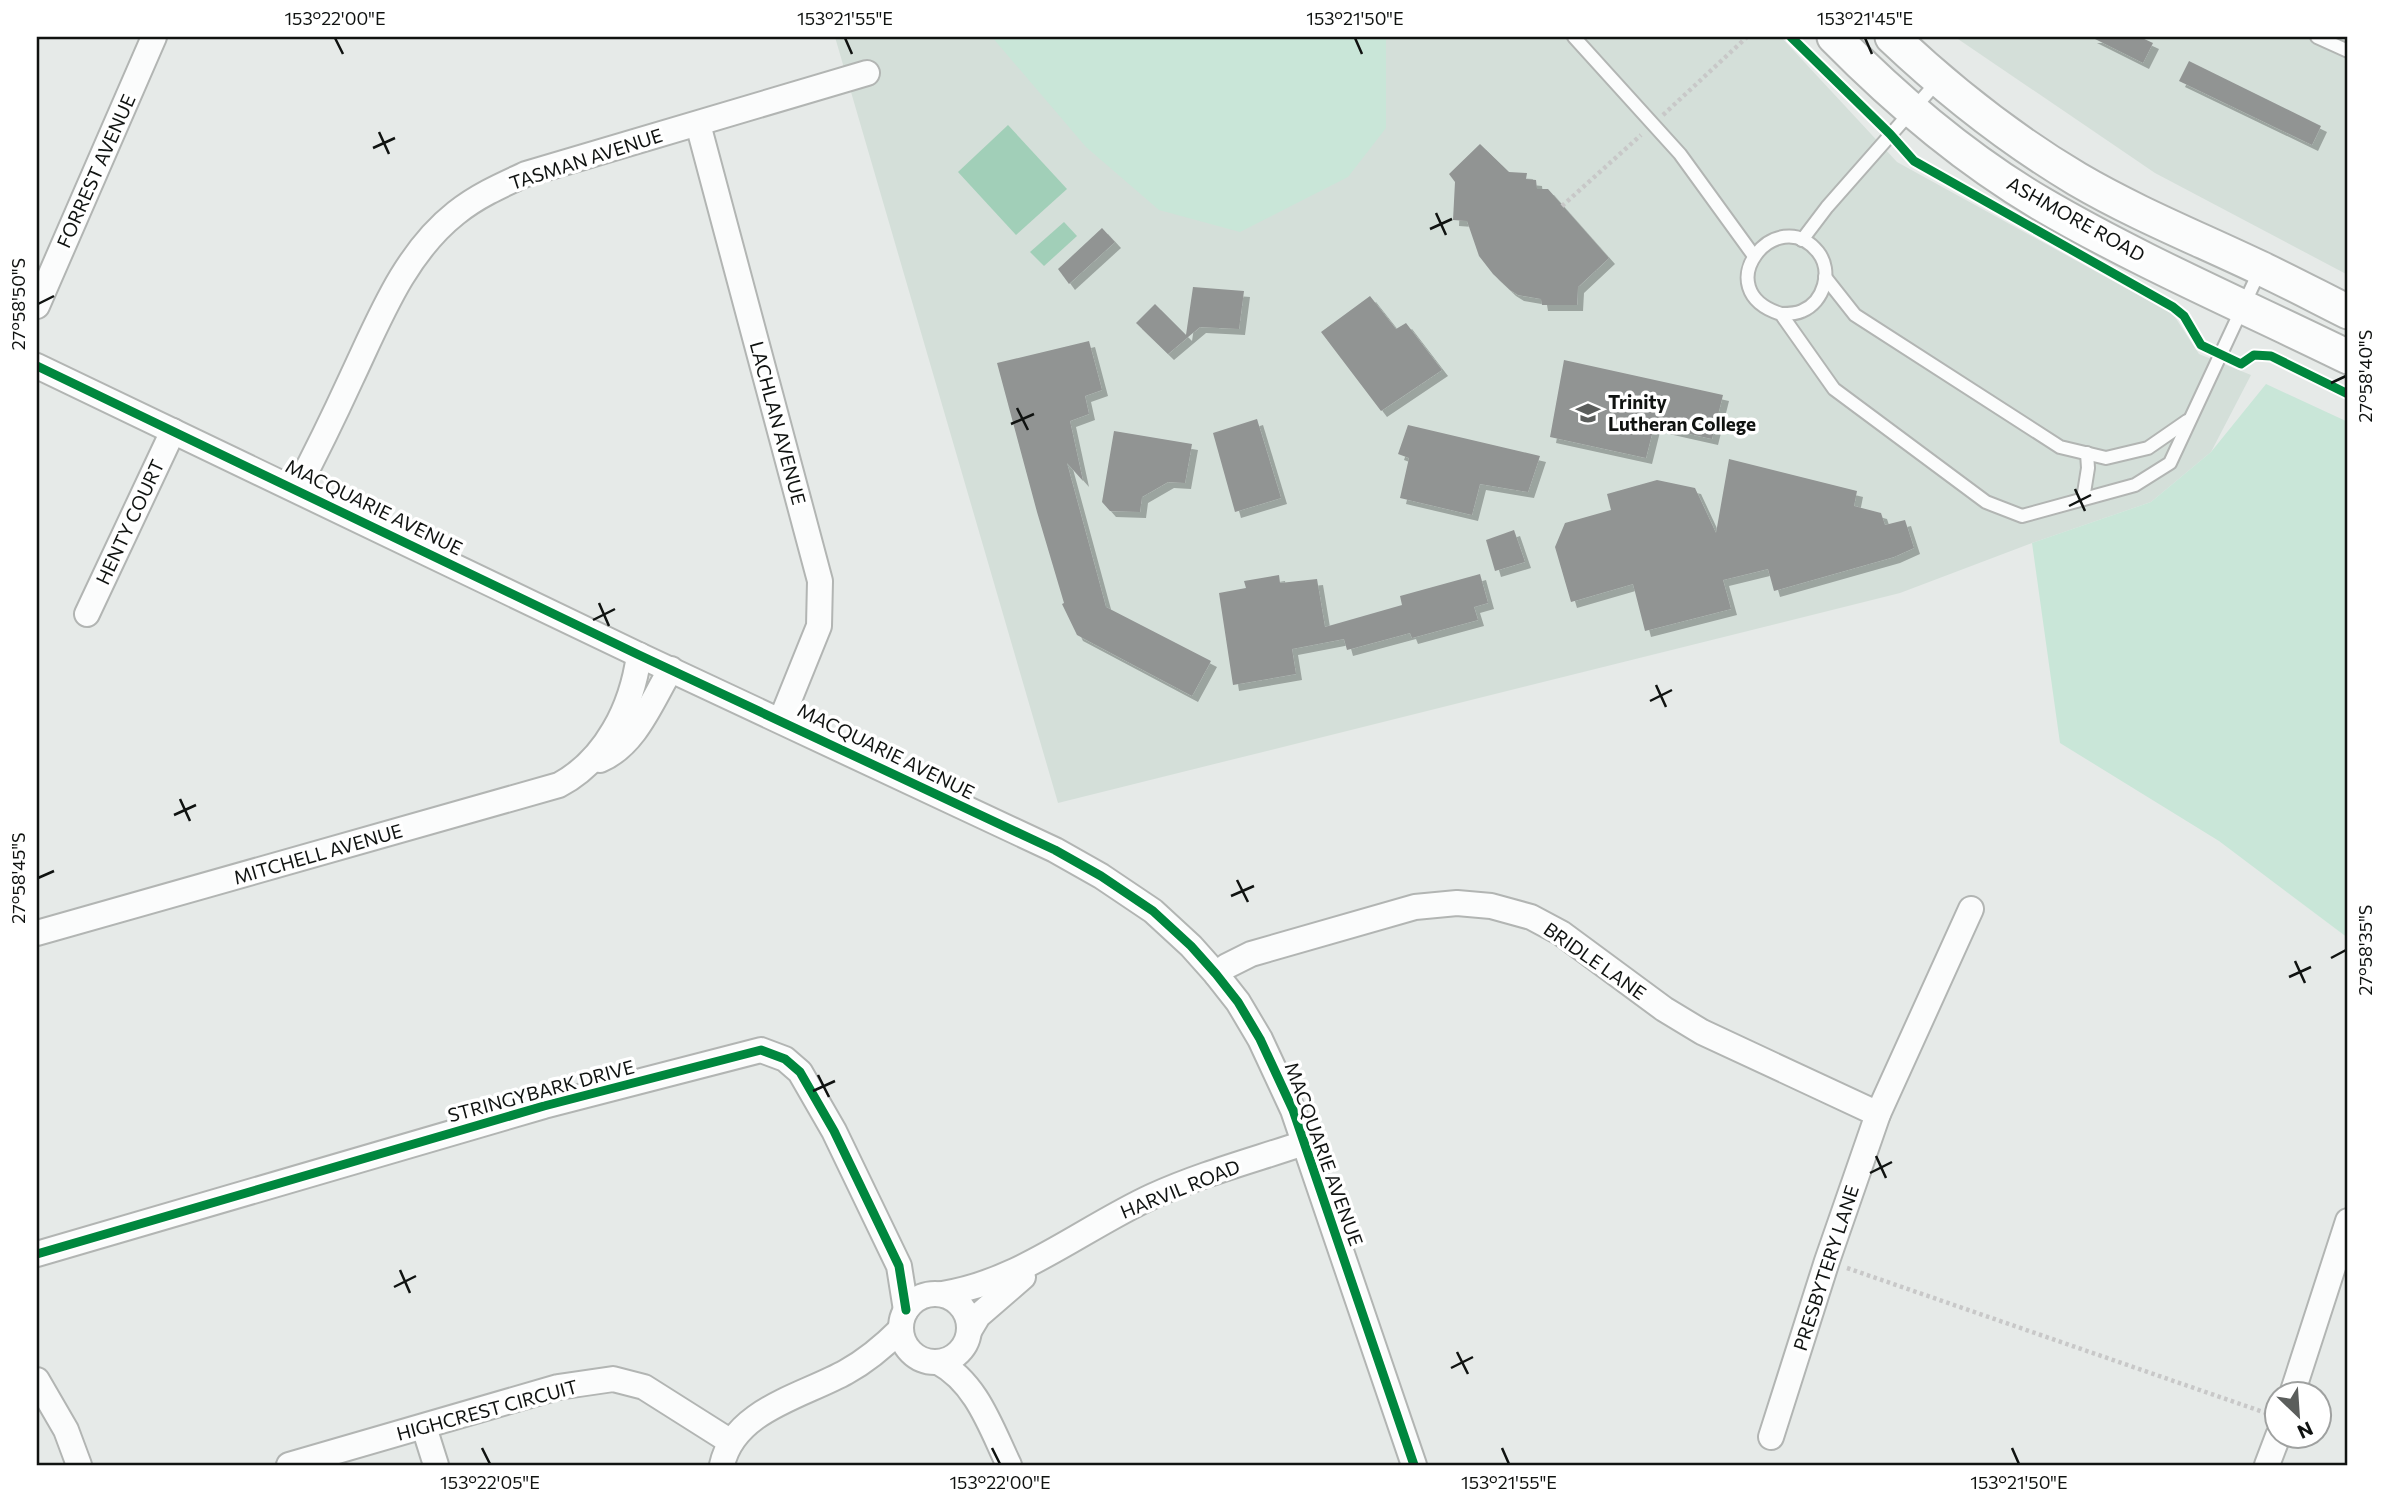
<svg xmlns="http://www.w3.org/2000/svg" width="2385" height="1502" viewBox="0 0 2385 1502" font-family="Commissioner,sans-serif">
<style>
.built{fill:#d4dfd9}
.green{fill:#c9e6d8}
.water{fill:#a1cfb8}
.building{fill:#919493;filter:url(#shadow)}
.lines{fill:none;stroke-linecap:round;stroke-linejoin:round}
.service-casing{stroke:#b2b5b3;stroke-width:16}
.minor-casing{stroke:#b2b5b3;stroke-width:28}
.secondary-casing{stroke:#b2b5b3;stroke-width:37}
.path{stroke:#c8c8c8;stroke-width:4.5;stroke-dasharray:3.5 3.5;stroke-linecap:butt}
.service{stroke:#fbfcfc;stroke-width:12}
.minor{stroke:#fbfcfc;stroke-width:24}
.secondary{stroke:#fbfcfc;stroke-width:33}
.cycleway-casing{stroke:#fff;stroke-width:13}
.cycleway{stroke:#00873e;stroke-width:9}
.ticks{fill:none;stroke:#101311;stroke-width:2.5}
.labels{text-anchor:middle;stroke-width:7;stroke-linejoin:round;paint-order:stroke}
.street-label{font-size:19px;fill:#101311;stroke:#fff}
.poi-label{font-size:19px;font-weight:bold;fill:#101311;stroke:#fff;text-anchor:start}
.neatline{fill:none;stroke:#101311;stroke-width:2.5}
.ticks-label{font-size:18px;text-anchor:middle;fill:#101311}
</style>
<defs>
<filter id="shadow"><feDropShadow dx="6" dy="6" stdDeviation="0" flood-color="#0004"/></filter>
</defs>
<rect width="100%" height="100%" fill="#e6eae8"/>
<!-- built -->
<g class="built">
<polygon points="835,37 1781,37 1897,162 2173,314 2199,354 2251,375 2211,452 2151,502 2032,543 1900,593 1058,803"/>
<polygon points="1955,37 2348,37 2348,275 2155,173"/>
</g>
<!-- green -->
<g class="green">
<polygon points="992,37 1386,37 1386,128 1348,177 1240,232 1159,210 1086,147"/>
<polygon points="2266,384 2348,422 2348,938 2219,841 2060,743 2032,543 2151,502 2211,452"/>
</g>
<!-- water -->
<g class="water">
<polygon points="1008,125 1067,189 1016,235 958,172"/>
<polygon points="1064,222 1077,236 1044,266 1030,252"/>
</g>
<!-- building -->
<g class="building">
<polygon points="2091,37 2140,37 2153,43 2143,63"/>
<polygon points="2189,61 2321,126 2312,145 2179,81"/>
<polygon points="1480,144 1509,172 1527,173 1526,179 1536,180 1537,189 1548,189 1609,258 1578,287 1577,305 1542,305 1541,299 1518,295 1510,290 1493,274 1479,256 1467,221 1453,220 1455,182 1449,174"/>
<polygon points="1102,228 1115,242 1069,284 1058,269"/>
<polygon points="1193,287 1244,291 1239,329 1200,327 1168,354 1136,323 1155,304 1186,335"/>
<polygon points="1370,296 1396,329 1406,323 1442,370 1381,411 1321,332"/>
<polygon points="1089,341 1102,390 1085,396 1089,414 1070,421 1083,481 1067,463 1106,607 1211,661 1192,696 1077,635 1062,604 1064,603 1037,512 997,363"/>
<polygon points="1564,360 1723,395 1712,439 1654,426 1646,458 1550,437"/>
<polygon points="1257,419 1281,498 1235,512 1213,433"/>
<polygon points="1408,425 1540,456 1528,492 1480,484 1472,515 1400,498 1409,458 1398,454"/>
<polygon points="1114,431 1192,444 1185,483 1168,482 1142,497 1140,512 1110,511 1102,502"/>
<polygon points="1729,459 1857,491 1854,506 1881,513 1885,525 1905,520 1914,548 1894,557 1774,591 1768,569 1723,580 1731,609 1645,631 1633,584 1571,602 1555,547 1565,523 1611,510 1607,494 1657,480 1695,488 1716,533"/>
<polygon points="1514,530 1525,562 1495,571 1486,540"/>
<polygon points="1480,574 1488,603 1474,607 1478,620 1412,638 1410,633 1347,650 1344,639 1292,649 1296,674 1233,685 1219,593 1246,588 1244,581 1279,575 1280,583 1317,579 1325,627 1402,605 1400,596"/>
</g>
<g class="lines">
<!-- service casing -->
<g class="service-casing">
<g id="service">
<polyline points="1574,37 1680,154 1754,256"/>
<polyline points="2317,37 2348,51"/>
<polyline points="1802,240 1827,207 1938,81"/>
<polyline points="1825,277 1855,315 2060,447 2106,458 2148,448 2187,421"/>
<path d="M1781,314C1787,314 1796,314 1802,311C1824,302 1833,271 1818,252C1777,201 1705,290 1781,314L1834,389L1986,502L2022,516L2135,485L2170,463L2260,270"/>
<polyline points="2083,499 2088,468 2087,453"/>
</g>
</g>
<!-- minor casing -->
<g class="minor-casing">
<g id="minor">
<polyline points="698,124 820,581 819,626 781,720"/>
<polyline points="37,306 154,37"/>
<polyline points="37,366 639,655 1055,850 1101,876 1153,911 1191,946 1216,974 1238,1002 1260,1039 1293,1110 1414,1465"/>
<path d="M297,489C316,453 334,416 351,379C379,320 404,254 456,213C477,196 502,185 526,174L867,73"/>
<polyline points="87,614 173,431"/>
<path d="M600,760C636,745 652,700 671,669"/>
<path d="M37,933L559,785C606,760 632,707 639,655"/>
<polyline points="1216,974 1227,966 1251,954 1415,907 1457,903 1491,906 1531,917 1561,933 1664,1009 1702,1032 1878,1114"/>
<polyline points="37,1254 544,1106 761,1050 785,1059 800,1072 834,1131 899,1266 906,1310"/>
<circle cx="935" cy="1328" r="34"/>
<path d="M942,1294C1020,1282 1083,1228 1153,1196C1201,1174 1254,1160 1304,1143"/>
<polyline points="969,1331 978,1316 1023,1277"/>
<path d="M938,1362C977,1383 991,1428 1009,1465"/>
<polyline points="37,1380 66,1430 79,1465"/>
<polyline points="2292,1394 2348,1221"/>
<polyline points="424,1427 436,1465"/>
<polyline points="1771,1437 1827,1261 1878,1114 1971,909"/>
<polyline points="289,1465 558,1387 613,1379 644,1387 731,1442"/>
<path d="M722,1465C734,1410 803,1396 846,1372C866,1361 885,1345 901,1329"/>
<polyline points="2267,1465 2278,1436"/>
</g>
</g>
<!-- secondary casing -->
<g class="secondary-casing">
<g id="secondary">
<path d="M1834,37C1895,99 1964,158 2040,203C2137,260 2246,307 2348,357"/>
<path d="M1892,37C1948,90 2010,139 2077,179C2135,213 2197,238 2258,267C2288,281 2318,297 2348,312"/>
</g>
</g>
<!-- path -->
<g class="path">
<polyline points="1663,115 1747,37"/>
<polyline points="1562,206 1641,135"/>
<polyline points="1847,1268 2272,1415"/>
</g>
<!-- service -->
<use href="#service" class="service"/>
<!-- minor -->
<use href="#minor" class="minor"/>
<!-- secondary -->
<use href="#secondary" class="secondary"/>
<!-- cycleway casing -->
<g class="cycleway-casing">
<g id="cycleway">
<polyline points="1791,37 1890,134 1914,161 2173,307 2184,316 2201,345 2241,364 2254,355 2271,356 2348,394"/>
<polyline points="37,366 639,655 1055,850 1101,876 1153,911 1191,946 1216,974 1238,1002 1260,1039 1293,1110 1414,1465"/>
<polyline points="37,1254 544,1106 761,1050 785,1059 800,1072 834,1131 899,1266 906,1310"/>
</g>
</g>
<!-- cycleway -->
<use href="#cycleway" class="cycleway"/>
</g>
<!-- ticks -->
<path class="ticks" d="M335,38L343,54M845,38L852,54M1355,38L1362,54M1865,38L1872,54M379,132L389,154M373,148L395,138M1436,213L1446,235M1430,229L1452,219M38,304L54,296M2331,383L2346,376M1017,408L1028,430M1011,424L1034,414M2075,489L2085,511M2069,506L2091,495M599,603L609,626M593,620L615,609M1656,685L1666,707M1650,701L1672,690M180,799L190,821M174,815L196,805M38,878L54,871M1237,880L1248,902M1231,896L1254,886M2331,958L2346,950M2295,961L2305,983M2289,977L2311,967M818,1075L829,1097M813,1091L835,1081M1876,1156L1886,1178M1870,1173L1892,1162M400,1270L410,1293M394,1287L416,1276M1457,1352L1468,1374M1451,1368L1473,1357M482,1448L490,1464M992,1448L1000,1464M1502,1448L1509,1464M2012,1448L2019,1464"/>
<!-- icons -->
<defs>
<g id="school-bare" transform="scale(1.89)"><path d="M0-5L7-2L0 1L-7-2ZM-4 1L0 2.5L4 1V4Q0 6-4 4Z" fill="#5b5e5c" stroke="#fff" stroke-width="2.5" paint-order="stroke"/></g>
</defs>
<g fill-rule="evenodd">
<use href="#school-bare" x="1588" y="413"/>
</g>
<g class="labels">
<!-- street labels -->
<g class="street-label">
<text transform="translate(586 159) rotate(-18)" y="7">TASMAN AVENUE</text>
<text transform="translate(96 171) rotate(-66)" y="7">FORREST AVENUE</text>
<text transform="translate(2076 219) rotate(29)" y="7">ASHMORE ROAD</text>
<text transform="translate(778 423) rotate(75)" y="7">LACHLAN AVENUE</text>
<text transform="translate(374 507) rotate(26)" y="7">MACQUARIE AVENUE</text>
<text transform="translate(130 522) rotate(-65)" y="7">HENTY COURT</text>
<text transform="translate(886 751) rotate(26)" y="7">MACQUARIE AVENUE</text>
<text transform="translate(318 854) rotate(-16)" y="7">MITCHELL AVENUE</text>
<text transform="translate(1595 961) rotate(35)" y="7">BRIDLE LANE</text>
<text transform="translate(541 1091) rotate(-15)" y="7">STRINGYBARK DRIVE</text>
<text transform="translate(1324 1154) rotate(70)" y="7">MACQUARIE AVENUE</text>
<text transform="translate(1180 1189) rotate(-22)" y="7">HARVIL ROAD</text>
<text transform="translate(1826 1268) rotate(-72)" y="7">PRESBYTERY LANE</text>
<text transform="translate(487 1410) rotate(-15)" y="7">HIGHCREST CIRCUIT</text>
</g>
<!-- poi labels -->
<g class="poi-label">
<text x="1608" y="409">Trinity<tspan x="1608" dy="22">Lutheran College</tspan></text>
</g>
</g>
<!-- border -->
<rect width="2385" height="1502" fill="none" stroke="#ffffff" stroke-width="77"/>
<!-- north arrow -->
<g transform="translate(2298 1415) rotate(155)"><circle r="33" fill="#ffffff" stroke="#9fa1a0" stroke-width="2"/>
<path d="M0-5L12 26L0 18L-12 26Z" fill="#5b5e5c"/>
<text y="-10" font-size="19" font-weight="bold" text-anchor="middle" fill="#101311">N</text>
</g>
<rect x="38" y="38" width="2308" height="1426" class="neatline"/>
<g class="ticks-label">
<text x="335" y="25">153°22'00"E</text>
<text x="845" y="25">153°21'55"E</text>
<text x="1355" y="25">153°21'50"E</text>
<text x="1865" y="25">153°21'45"E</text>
<text transform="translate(19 304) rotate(-90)" y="6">27°58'50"S</text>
<text transform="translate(2366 376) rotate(-90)" y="6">27°58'40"S</text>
<text transform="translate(19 878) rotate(-90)" y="6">27°58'45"S</text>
<text transform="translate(2366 950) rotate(-90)" y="6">27°58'35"S</text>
<text x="490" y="1489">153°22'05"E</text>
<text x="1000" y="1489">153°22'00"E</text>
<text x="1509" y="1489">153°21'55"E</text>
<text x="2019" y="1489">153°21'50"E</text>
</g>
</svg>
